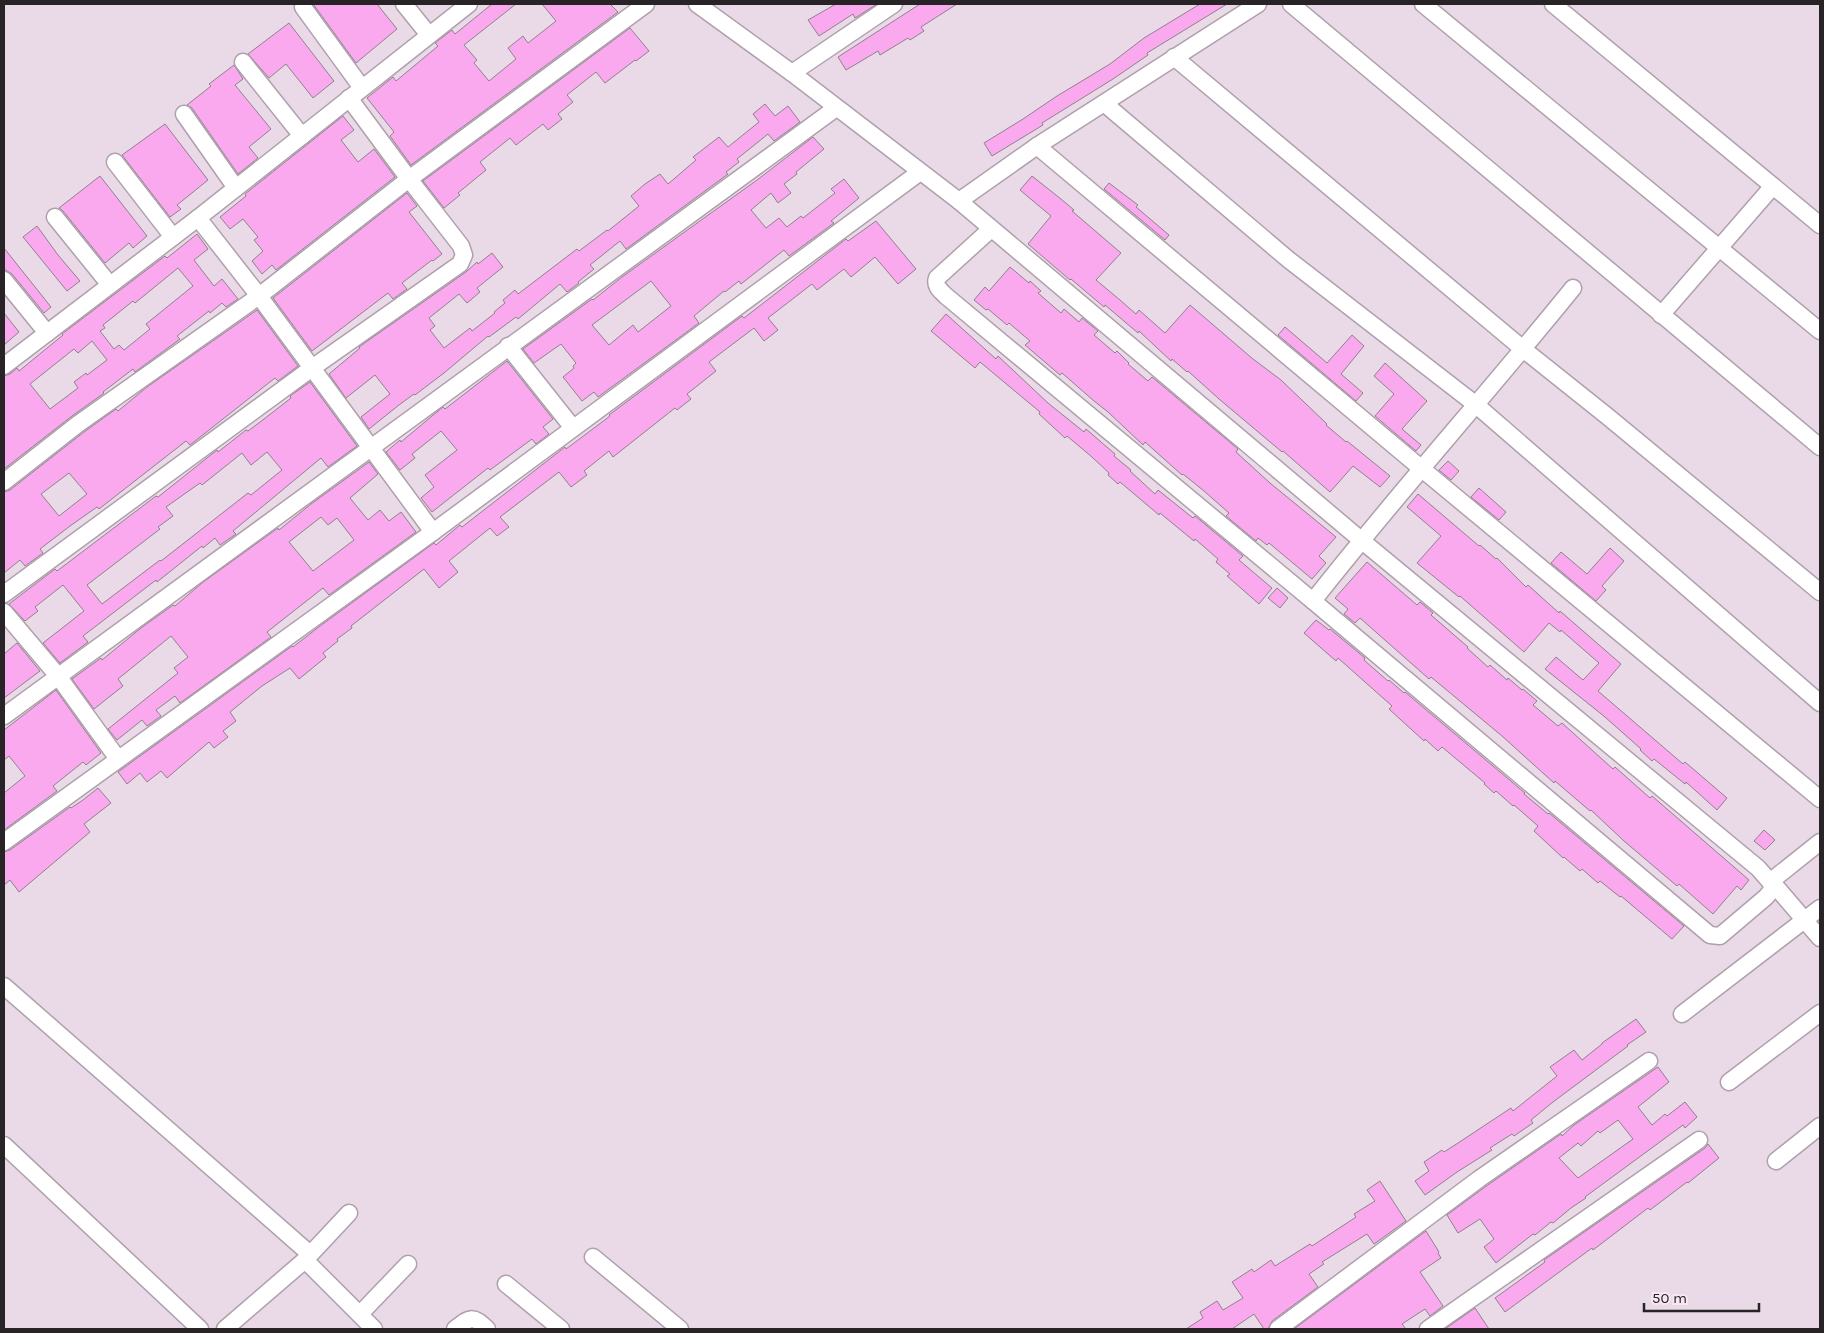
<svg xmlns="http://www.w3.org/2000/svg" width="1824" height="1333" viewBox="0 0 1824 1333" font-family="Karla,sans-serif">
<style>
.building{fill:#faa9ee;stroke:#8f818d;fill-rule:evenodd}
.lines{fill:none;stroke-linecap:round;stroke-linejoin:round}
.street-casing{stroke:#aea0ac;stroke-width:19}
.street{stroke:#fff;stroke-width:16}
</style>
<rect width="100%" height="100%" fill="#eadae7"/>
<!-- building -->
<g class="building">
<polygon points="313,4 377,4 397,29 356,63"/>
<polygon points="492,4 516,4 464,45 477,60 474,63 489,81 516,59 508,48 523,36 528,43 556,21 542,4 610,4 618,12 411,165 390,136 394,132 367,98 393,77 396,81 438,46 435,43 452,30 455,34"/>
<polygon points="836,4 877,4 855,18 853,14 819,36 808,20"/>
<polygon points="920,4 957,4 921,27 924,31 910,40 908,38 880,55 878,51 846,70 838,57"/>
<polygon points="1200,4 1227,4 1147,53 1148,55 1113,79 1042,123 1043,125 992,156 984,143 1023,119 1057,96 1110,64 1144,38"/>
<polygon points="289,23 334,81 313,98 286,64 269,78 248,54"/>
<polygon points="630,28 649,51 636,61 635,60 605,83 596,72 567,95 573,102 558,114 562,119 548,130 543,124 516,145 510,138 480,162 486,170 458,193 460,195 444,208 423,181"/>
<polygon points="234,65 243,79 235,85 271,129 249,147 258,158 238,174 192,108 187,105 211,86 209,84"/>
<polygon points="765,104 775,116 788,106 800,122 774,141 768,134 737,159 739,162 726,172 728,174 626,249 620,241 590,265 594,269 578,282 579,283 567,292 560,284 518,319 516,317 489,337 488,336 444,373 415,395 414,394 399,405 369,429 361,417 390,394 375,375 346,398 329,374 360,348 359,347 466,272 477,262 478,264 492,253 503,267 477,288 480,292 467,303 459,294 429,318 435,326 430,330 444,348 470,328 472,331 495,313 494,312 505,303 503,300 515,290 518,294 577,249 579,251 607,230 608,231 639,206 631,196 645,184 660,174 668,184 696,160 693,157 719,137 728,147 759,122 753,114"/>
<polygon points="343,116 354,130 341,140 358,162 374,149 395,177 276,270 272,265 262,274 252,261 263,251 254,240 258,237 243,219 230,229 220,217 246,196 245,194"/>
<polygon points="165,124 208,180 177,205 181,209 170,217 122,155"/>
<path d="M813,137L824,149L796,172L797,174L784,184L791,193L778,203L771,193L751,210L766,228L779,218L787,227L801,216L803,218L835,193L831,189L844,179L859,198L831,221L834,223L789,256L784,250L741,284L739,281L725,292L724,291L694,316L699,323L598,397L594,392L582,401L563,377L574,368L573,366L576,363L561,344L534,363L523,349L592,299L593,300L622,277L757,180ZM651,281L671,306L638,332L633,325L609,345L592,325Z"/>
<polygon points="100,176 147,236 133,248 129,243 105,263 63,211 59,208"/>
<polygon points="1032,176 1061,199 1074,210 1072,211 1121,253 1096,280 1120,300 1136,314 1139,310 1165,333 1190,305 1253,359 1281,380 1327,424 1326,425 1346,442 1347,441 1390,476 1380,487 1353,466 1330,492 1283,451 1282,452 1219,399 1188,371 1187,372 1172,359 1171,361 1139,331 1138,333 1105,305 1104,307 1071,279 1070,280 1028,244 1051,216 1020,190"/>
<polygon points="1109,183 1138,205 1136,207 1169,235 1165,240 1104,189"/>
<polygon points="407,193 417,206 409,212 442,254 433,261 432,260 402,283 407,289 393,299 388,293 312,351 273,298"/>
<polygon points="876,221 916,269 898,284 875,257 851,277 844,269 817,290 812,284 768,318 778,330 764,341 754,328 709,362 716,371 687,394 691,399 677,410 675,408 613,457 609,451 584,471 587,475 571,487 559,472 500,517 509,527 497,536 490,528 449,561 458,572 439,588 424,569 351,626 352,628 337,639 338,641 323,653 326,657 299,679 290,668 262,686 230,712 236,721 223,731 228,737 214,748 209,742 167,778 161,771 147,782 140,773 127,784 118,772 292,646 293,647 320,626 434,543 436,545 460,525 462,527 565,447 566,449 610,416 609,415 742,316 744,318 846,239 848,241"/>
<polygon points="37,226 58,255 80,281 67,291 23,237"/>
<path d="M197,234L208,249L194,260L214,286L222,279L238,299L226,307L222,303L210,313L209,311L177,336L180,339L135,372L133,369L103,392L104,393L72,416L4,469V376L10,374L17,368L19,371L63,335L62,334L165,256L167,258ZM178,268L193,286L146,324L150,329L124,350L119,345L114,349L100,331L105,328L103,325L133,301L135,303ZM92,341L107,360L87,375L86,373L74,382L78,388L50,409L30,384L74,349L78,353Z"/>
<polygon points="4,248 51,307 44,313 12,274 4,269"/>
<polygon points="1010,267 1029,283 1030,281 1041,291 1038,293 1061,313 1064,309 1079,322 1082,318 1098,331 1094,335 1115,353 1117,351 1129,363 1128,364 1148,381 1152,377 1238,449 1236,452 1270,483 1336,537 1319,556 1326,563 1312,579 1269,543 1267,545 1258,538 1256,541 1226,516 1229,513 1204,491 1183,474 1182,475 1145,442 1143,445 1108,412 1094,401 1062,373 1060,375 1025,345 1030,341 1009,323 1007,325 988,309 986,310 974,300 985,287 989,291"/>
<path d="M257,310L298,366L278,381L275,378L190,445L186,441L99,509L97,507L70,526L40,549L43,553L25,566L20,560L4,573V492L10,490L84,432L116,409L118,411L147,387ZM69,473L87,494L59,516L41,494Z"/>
<polygon points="4,313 19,332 4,345"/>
<polygon points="946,314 996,359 998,356 1048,403 1084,432 1086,429 1115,454 1114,456 1131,470 1130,471 1155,494 1158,490 1193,518 1195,516 1243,556 1239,560 1272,588 1259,604 1227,576 1230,574 1216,562 1218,559 1195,539 1194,541 1160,513 1159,515 1120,482 1118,484 1108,475 1109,473 1092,457 1067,436 1065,438 1039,414 1040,412 980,362 975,368 931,331"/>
<polygon points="1285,327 1327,363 1352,335 1364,346 1341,374 1363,393 1356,401 1278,335"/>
<polygon points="507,361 553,419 543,427 549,434 536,444 532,439 490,470 488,468 432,512 421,498 434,487 425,475 457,450 441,431 412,454 415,458 400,470 386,452 400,440 401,442 432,416 443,407 445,409"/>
<polygon points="1385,363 1427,401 1402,429 1421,445 1416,451 1375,416 1394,394 1374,376"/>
<path d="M310,382L357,446L328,467L321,458L233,531L236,534L220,545L215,538L203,548L202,546L157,582L156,580L83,636L88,642L60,663L43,643L84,611L63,585L35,607L38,611L25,621L9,604L55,569L57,571L156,496L158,497L217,450L218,452L246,430L248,431L264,419L291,398L290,396ZM267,452L282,470L251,495L248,493L161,561L160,560L102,604L87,585L160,529L158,527L173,516L166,507L200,483L202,485L242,453L251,465Z"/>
<polygon points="1448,461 1459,471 1451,480 1439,470"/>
<path d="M369,462L378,474L350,498L368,520L380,510L389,521L401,512L416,532L329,595L323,588L267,632L271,637L180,703L175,696L156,710L161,716L147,726L142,720L117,740L108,729L178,673L174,668L188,657L171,636L118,679L123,686L94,709L72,679L101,658L102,660L141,628L173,605L175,606L202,583L278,528L279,530L311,504ZM321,517L328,525L337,518L354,540L313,571L289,542Z"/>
<polygon points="1479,488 1506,512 1499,520 1471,497"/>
<polygon points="1418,494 1479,546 1480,545 1496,559 1497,558 1526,587 1528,585 1559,613 1560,611 1621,664 1598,691 1683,764 1685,762 1727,798 1717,810 1686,782 1685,784 1654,759 1652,761 1640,750 1641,749 1605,717 1545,669 1556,657 1583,680 1599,663 1561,630 1560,632 1549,623 1524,652 1460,596 1459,597 1417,563 1441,536 1407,507"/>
<polygon points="1610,548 1624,561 1602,586 1606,590 1596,601 1551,563 1561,552 1587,574"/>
<polygon points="1367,562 1417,605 1420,602 1433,613 1431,615 1468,647 1467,648 1488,667 1490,665 1507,680 1508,678 1522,690 1523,689 1537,701 1533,705 1558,726 1562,723 1613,769 1615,767 1650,798 1652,796 1749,880 1741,890 1737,886 1713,914 1679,884 1677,886 1624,841 1591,810 1590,811 1555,781 1554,783 1502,736 1431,677 1429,679 1360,618 1355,623 1344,614 1348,609 1335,598"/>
<polygon points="1277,588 1288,598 1280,608 1268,598"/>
<polygon points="1316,620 1329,630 1330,629 1365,658 1364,660 1388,681 1389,680 1404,693 1405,692 1525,793 1524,794 1548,814 1549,813 1684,926 1672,939 1621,896 1620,897 1600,881 1598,883 1582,869 1580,871 1564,857 1563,858 1534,831 1538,826 1514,805 1513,806 1496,791 1494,793 1484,784 1485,783 1442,747 1438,751 1425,739 1424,741 1389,709 1392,706 1338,658 1336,661 1304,633"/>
<polygon points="17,643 40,671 4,698 4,654"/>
<polygon points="56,690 101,753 86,765 83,762 53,786 57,791 4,830 4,793 25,776 9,756 4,760 4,730"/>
<polygon points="98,788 111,803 84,824 90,832 19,892 10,880 4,885 4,852 10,850 70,807 71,808 83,800"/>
<polygon points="1764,830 1775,840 1765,850 1754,841"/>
<polygon points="1636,1019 1646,1032 1627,1045 1628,1046 1553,1102 1531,1120 1533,1123 1514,1136 1512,1134 1490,1148 1492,1150 1457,1172 1425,1195 1415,1181 1429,1171 1424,1162 1442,1150 1444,1152 1458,1143 1511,1108 1513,1111 1557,1076 1550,1067 1574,1050 1582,1060 1602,1044 1602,1043"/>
<path d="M1658,1067L1669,1082L1638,1107L1652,1125L1665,1114L1667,1116L1685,1102L1697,1117L1685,1128L1683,1125L1585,1197L1586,1198L1571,1208L1553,1223L1551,1222L1535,1235L1533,1234L1496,1263L1484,1247L1494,1239L1480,1219L1458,1233L1447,1215L1485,1187L1561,1134L1562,1136L1574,1125ZM1618,1120L1633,1139L1578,1178L1559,1158L1578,1143L1581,1146L1598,1131L1600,1133Z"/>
<polygon points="1708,1144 1719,1158 1688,1183 1687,1182 1650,1210 1648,1208 1593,1250 1592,1248 1505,1312 1495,1298 1545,1262 1544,1260 1705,1148"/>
<polygon points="1380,1181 1406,1221 1374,1244 1367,1234 1322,1262 1324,1264 1309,1274 1318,1287 1272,1321 1268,1329 1264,1329 1254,1314 1232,1329 1186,1329 1203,1318 1200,1312 1217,1301 1223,1310 1243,1298 1232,1282 1252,1269 1254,1272 1271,1260 1275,1266 1310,1244 1312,1246 1356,1217 1354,1214 1375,1201 1367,1190"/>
<polygon points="1426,1231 1439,1252 1438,1253 1441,1258 1420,1272 1443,1306 1430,1316 1425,1309 1402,1324 1406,1329 1294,1329"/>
<polygon points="1475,1308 1489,1329 1445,1329"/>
</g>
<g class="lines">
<!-- street casing -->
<g class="street-casing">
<g id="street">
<polyline points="404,4 429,35"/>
<path d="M697,4L792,73L959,201L1361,540L1758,868L1772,884L1771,891L1766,897L1720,936L1710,935L1313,601L946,296C941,291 934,286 937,278L991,229"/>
<polyline points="1291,4 1820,447"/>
<polyline points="1423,4 1820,331"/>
<polyline points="1553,4 1820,225"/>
<polyline points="303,7 362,88"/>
<polyline points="1174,57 1523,349 1607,416 1820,592"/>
<polyline points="243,62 302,136"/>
<polyline points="792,73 894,4"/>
<polyline points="1105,104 1289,260 1475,404 1820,703"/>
<polyline points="184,114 236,188"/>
<polyline points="1037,146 1422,469 1820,799"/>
<polyline points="115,162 173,237"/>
<polyline points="959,201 1037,146 1258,4"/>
<polyline points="55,217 110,285"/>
<polyline points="198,218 259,296 433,532"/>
<polyline points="4,280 47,333"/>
<polyline points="1661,315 1773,186"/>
<polyline points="508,346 573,428"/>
<polyline points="4,366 198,218 469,4"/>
<polyline points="4,482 78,424 259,296 409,179 646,4"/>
<polyline points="4,594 312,368 460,264 464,255 461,246 409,179 349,98"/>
<path d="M1313,601C1397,494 1488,393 1573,288"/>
<polyline points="4,612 58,676 118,759"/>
<polyline points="4,716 836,108"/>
<polyline points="4,842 433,532 920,172"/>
<polyline points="1820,842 1771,881 1820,938"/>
<polyline points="4,986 310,1254"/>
<polyline points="1682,1014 1820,908"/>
<polyline points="1729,1082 1820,1013"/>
<polyline points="4,1145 200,1329"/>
<polyline points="1776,1161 1820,1126"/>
<polyline points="593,1257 680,1329"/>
<polyline points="305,1260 349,1213"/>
<polyline points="506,1284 561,1329"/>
<polyline points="360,1314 408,1264"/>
<polyline points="225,1329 305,1260 374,1329"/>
<path d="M455,1329C470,1317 473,1315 487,1329"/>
<polyline points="1278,1329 1479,1179 1649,1061"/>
<polyline points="1428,1329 1699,1140"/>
</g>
</g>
<!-- street -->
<use href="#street" class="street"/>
</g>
<!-- border -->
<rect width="1824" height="1333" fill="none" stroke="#282327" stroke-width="10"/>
<!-- scale -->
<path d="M1644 1303v8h115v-8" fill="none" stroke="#282327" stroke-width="2.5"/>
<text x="1652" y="1303" font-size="15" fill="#282327" stroke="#f7e8f4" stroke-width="4" paint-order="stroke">50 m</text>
</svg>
